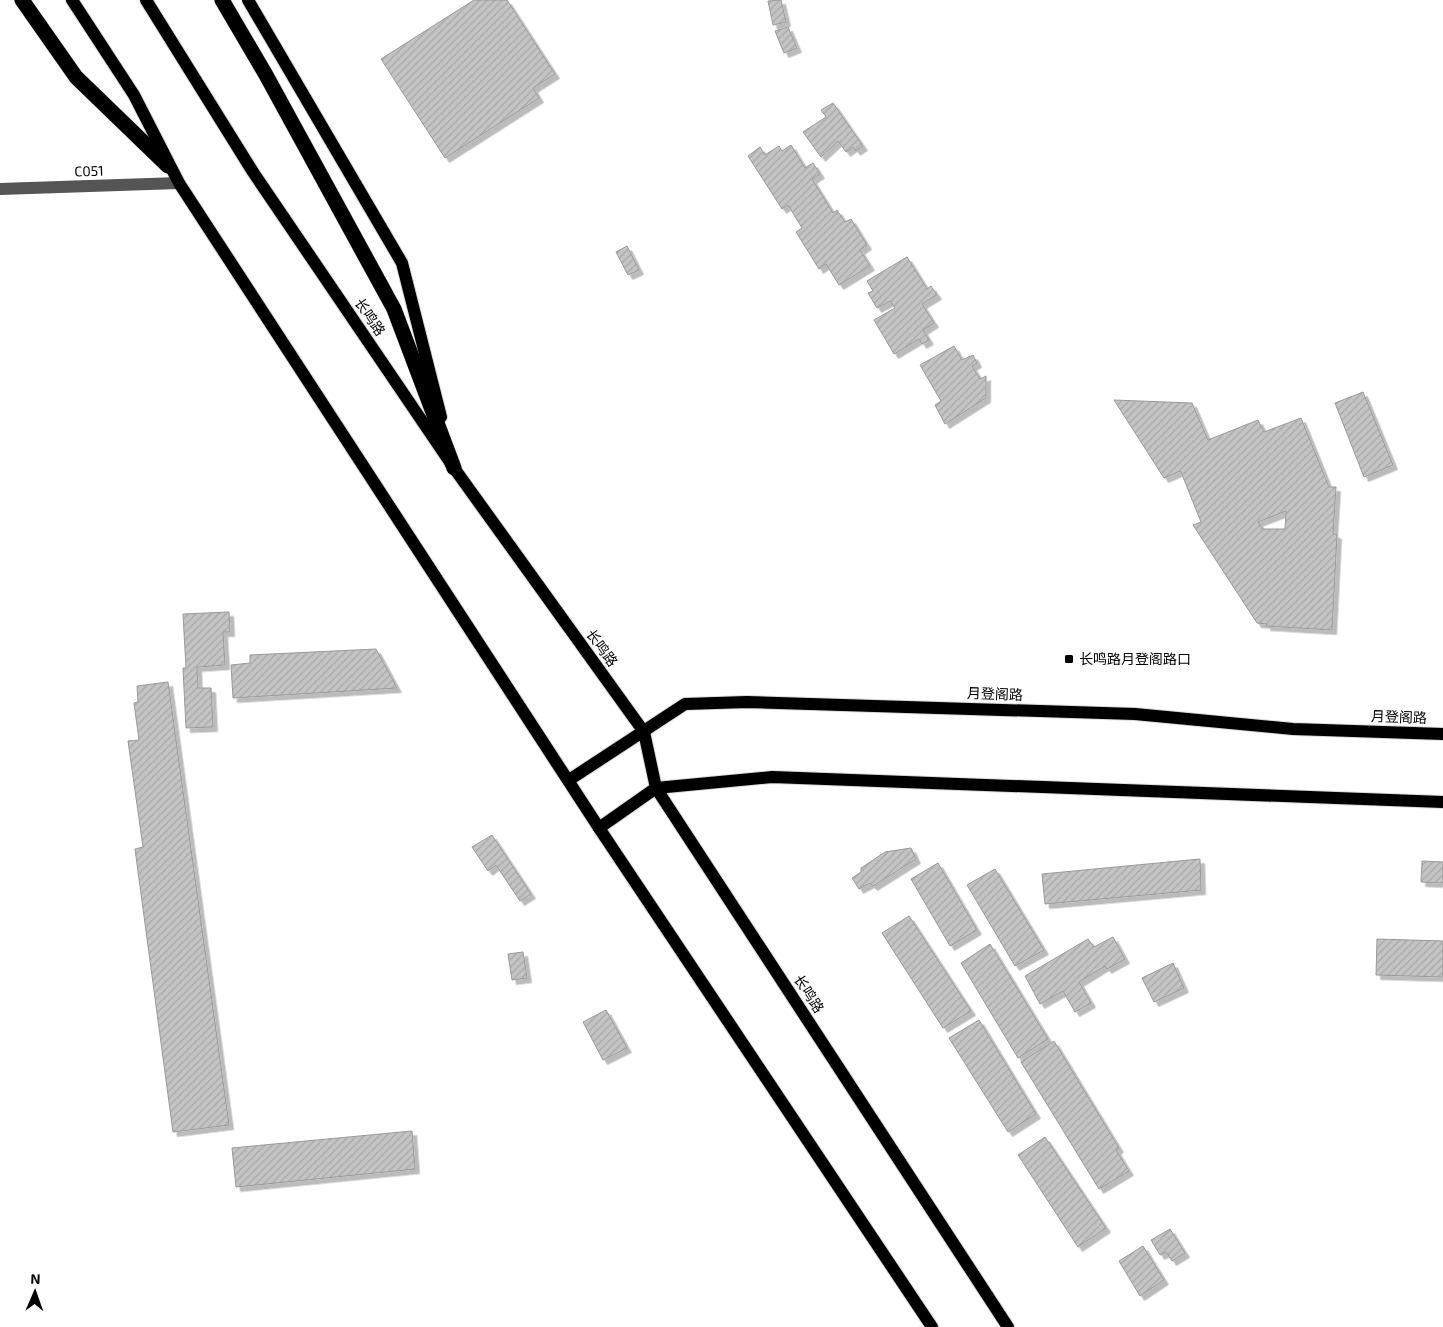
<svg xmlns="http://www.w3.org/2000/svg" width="1443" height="1327" viewBox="0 0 1443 1327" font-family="'Exo 2','Noto Sans SC',sans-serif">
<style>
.building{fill:url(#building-hatch);stroke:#999;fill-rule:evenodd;filter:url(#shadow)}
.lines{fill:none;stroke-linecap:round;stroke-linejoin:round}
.major-casing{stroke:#dbdbdb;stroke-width:14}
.highway-casing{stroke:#dbdbdb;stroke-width:16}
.minor{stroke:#555;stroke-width:12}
.major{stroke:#000;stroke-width:12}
.highway{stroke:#000;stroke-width:15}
.poi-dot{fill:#000;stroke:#fff;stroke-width:2}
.labels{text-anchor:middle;stroke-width:4;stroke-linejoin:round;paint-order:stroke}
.street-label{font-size:14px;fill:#000;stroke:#fff}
.poi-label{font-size:14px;fill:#000;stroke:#fff;text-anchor:start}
</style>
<defs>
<pattern id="building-hatch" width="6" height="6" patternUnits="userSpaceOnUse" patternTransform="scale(1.25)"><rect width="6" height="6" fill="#c4c4c4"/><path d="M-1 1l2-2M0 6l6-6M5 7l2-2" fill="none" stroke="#a7a7a7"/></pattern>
<filter id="shadow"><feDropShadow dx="4.5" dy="4.5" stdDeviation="0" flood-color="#0004"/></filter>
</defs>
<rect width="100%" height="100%" fill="#fff"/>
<!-- building -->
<g class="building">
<polygon points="474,0 507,0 555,74 533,88 539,98 445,158 381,59"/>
<polygon points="781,0 786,22 773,25 768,1"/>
<polygon points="788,27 797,48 784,53 775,31"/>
<polygon points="833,103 863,146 856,151 853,147 846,152 838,141 821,157 803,132 826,117 821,110"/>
<polygon points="791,145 805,168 813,163 820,174 812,179 833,213 837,210 845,222 851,219 867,245 860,250 870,266 839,285 826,264 819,269 796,232 802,228 788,205 782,209 748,156 760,147 765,155 779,146 782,151"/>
<polygon points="627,246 639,270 628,275 616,252"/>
<polygon points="907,257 927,289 931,286 937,295 922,304 934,323 923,330 929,340 922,344 919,339 894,354 874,320 895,308 890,301 877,308 868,293 873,291 867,281"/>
<polygon points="954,346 962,360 973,355 977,363 972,366 980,379 986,376 986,398 945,424 935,405 941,401 920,365"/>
<polygon points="1363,392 1393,465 1364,477 1335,403"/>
<path d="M1114,400L1192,403L1208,440L1258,420L1264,432L1301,418L1329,487H1336L1333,533L1337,535L1332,630L1266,626L1267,624L1257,623L1193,525L1201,522L1181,472L1180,471L1164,478ZM1286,511L1285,529H1262L1258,522Z"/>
<polygon points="229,612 230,632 223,632 225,665 197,667 198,688 211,688 213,727 186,728 183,668 186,668 183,614"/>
<polygon points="376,649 397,688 233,698 231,665 250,663 250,655"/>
<polygon points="168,682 229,1125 173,1132 135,849 143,847 128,741 139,740 134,703 138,702 137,686"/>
<polygon points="492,835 531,894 520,901 496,865 488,871 472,847"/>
<polygon points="911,848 916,859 873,886 870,883 859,889 852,878 861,872 861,868 885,852"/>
<polygon points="1200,859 1201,890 1045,904 1042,874"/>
<polygon points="1422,861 1443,862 1443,883 1421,882"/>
<polygon points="938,863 977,930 950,946 911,879"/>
<polygon points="995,869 1044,950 1015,966 967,885"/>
<polygon points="909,916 971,1011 943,1028 882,933"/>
<polygon points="1113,937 1125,959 1107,969 1105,966 1079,982 1091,1003 1075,1012 1063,991 1040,1004 1025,976 1088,939 1094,947"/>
<polygon points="1377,939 1443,941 1443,977 1376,975"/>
<polygon points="990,944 1048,1039 1018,1058 961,963"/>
<polygon points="523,952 527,978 512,980 508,954"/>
<polygon points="1173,963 1184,988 1154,1002 1142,978"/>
<polygon points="606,1010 627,1048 603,1060 583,1022"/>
<polygon points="979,1020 1036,1114 1008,1132 949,1038"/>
<polygon points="1054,1041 1119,1148 1116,1150 1129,1171 1099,1189 1021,1062"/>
<polygon points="412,1131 415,1169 236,1187 232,1148"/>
<polygon points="1045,1137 1106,1228 1078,1247 1018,1155"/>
<polygon points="1170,1229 1185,1253 1172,1261 1166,1252 1160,1255 1151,1240"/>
<polygon points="1143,1246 1164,1280 1140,1296 1119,1261"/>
</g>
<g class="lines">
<!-- major casing -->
<g class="major-casing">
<g id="major">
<polyline points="72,0 134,95 179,183 599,828 932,1327"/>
<polyline points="146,0 253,172 454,468 644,732 656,788 1008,1327"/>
<polyline points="248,0 402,263 441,417"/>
<polyline points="569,780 685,704 747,702 1135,714 1293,729 1443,734"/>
<polyline points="599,828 656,788 772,777 1443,802"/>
</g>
</g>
<!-- highway casing -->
<g class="highway-casing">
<g id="highway">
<polyline points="22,0 76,77 168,166"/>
<polyline points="222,0 266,75 394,309 454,468"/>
</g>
</g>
<!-- minor -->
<polyline class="minor" points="0,189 179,183"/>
<!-- major -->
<use href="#major" class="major"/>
<!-- highway -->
<use href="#highway" class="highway"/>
</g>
<!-- markers -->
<rect class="poi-dot" x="1064" y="654" width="10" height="10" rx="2.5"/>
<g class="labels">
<!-- street labels -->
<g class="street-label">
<text transform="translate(89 171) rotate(-2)" y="5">C051</text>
<text transform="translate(370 317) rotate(56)" y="5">长鸣路</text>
<text transform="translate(602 648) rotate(54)" y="5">长鸣路</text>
<text transform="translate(995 694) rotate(2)" y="5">月登阁路</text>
<text transform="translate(1399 717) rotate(2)" y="5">月登阁路</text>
<text transform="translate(809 994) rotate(57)" y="5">长鸣路</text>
</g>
<!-- poi labels -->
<g class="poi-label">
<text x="1079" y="664">长鸣路月登阁路口</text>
</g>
</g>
<!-- north arrow -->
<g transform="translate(35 1292) rotate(2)" stroke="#ffffff" stroke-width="4" paint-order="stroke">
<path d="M0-4L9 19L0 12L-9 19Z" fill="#000000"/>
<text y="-8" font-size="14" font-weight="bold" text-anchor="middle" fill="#000000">N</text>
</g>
</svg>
